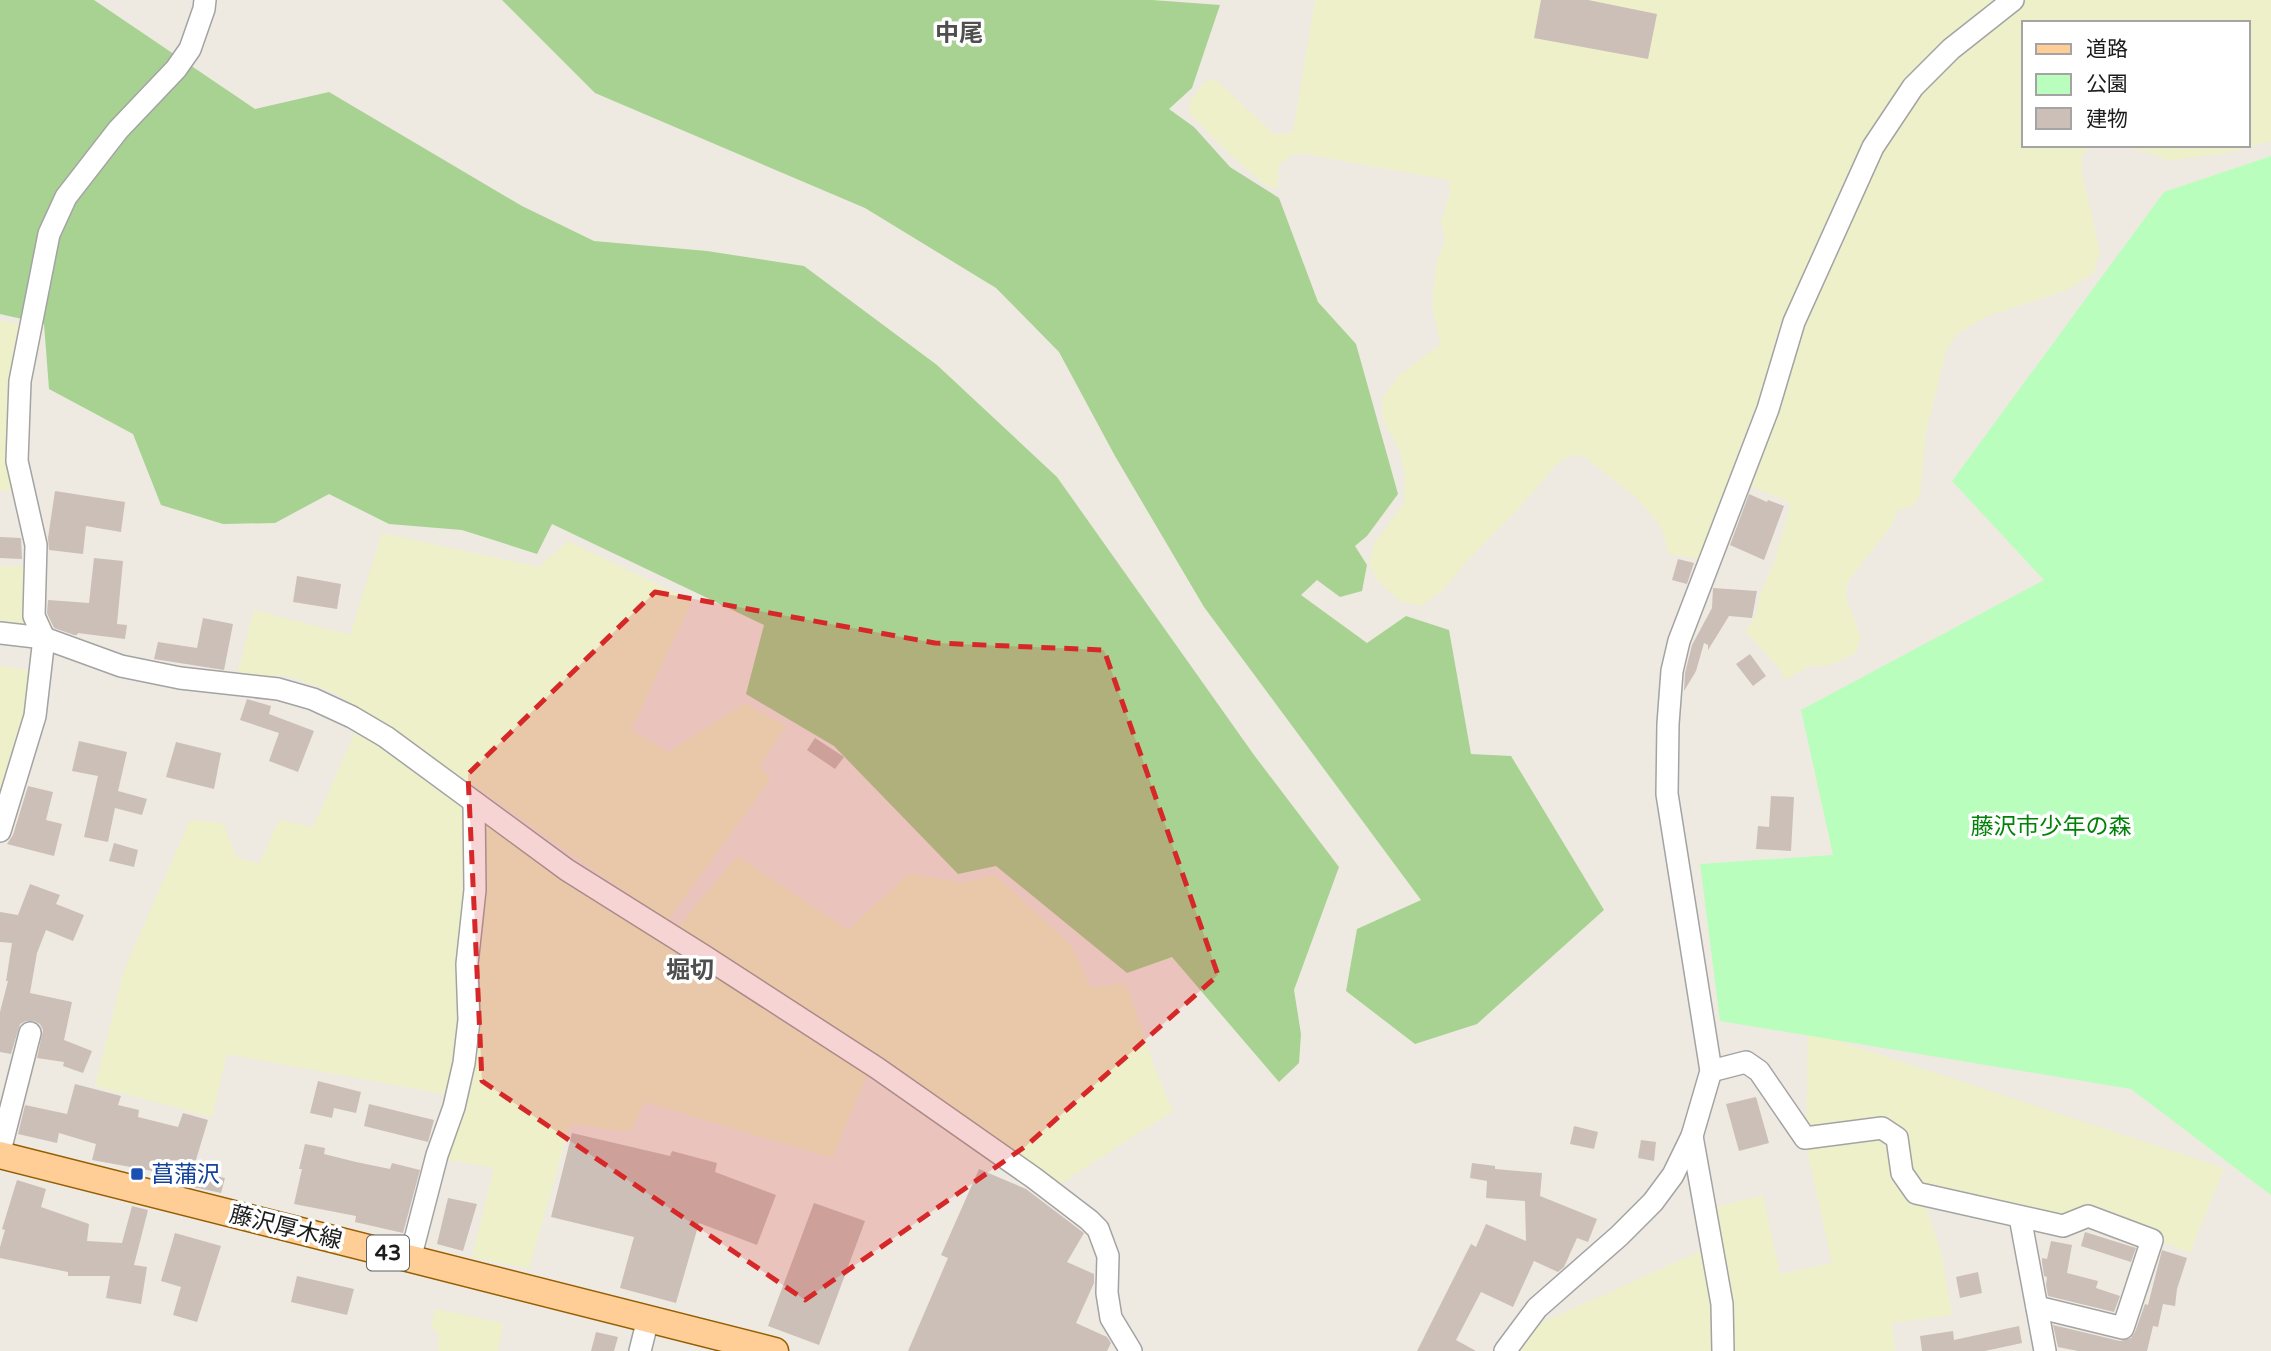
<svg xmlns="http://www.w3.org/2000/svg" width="2271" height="1351" viewBox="0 0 2271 1351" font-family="'Varela Round','Noto Sans JP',sans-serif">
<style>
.farmland{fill:#eef0ca}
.forest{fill:#a7d292}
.park{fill:#b9febc}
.building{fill:#cbbfb7}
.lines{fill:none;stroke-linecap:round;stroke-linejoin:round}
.minor-casing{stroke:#a3a3a3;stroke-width:24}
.major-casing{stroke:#955e00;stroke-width:29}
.minor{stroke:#fff;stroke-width:21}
.major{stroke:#ffce96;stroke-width:26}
.marked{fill:#d62828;fill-opacity:0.2;stroke:#d62828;stroke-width:5;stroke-dasharray:14 9;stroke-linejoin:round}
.transit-dot{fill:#1a4fb4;stroke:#fff;stroke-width:2.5}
.labels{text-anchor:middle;stroke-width:7;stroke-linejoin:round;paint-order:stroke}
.shield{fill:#fff;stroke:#606060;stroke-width:2}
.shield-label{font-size:21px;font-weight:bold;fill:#1c1c1c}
.park-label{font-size:23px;fill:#028308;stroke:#fff}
.transit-label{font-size:23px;fill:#164399;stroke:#fff;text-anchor:start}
.street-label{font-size:23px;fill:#1c1c1c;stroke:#fff}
.neighbourhood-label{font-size:24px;font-weight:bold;fill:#4f4f4f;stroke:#fff}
</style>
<rect width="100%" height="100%" fill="#efeae1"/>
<!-- farmland -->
<g class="farmland">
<polygon points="1315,0 2271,0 2271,141 2231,152 2167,161 2156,155 2123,145 2248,145 2248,23 2024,23 2024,145 2094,145 2089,147 2082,155 2082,173 2100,251 2094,273 2065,291 1988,316 1957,334 1946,351 1926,432 1920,496 1911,507 1897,510 1894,522 1847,583 1846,598 1861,637 1855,654 1830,665 1807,667 1785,680 1779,668 1745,631 1756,616 1760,594 1774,563 1790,507 1787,501 1735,480 1705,560 1669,554 1662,528 1637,498 1582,455 1569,456 1557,464 1517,510 1468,560 1442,591 1420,606 1400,601 1378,581 1369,564 1374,544 1404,503 1405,475 1399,449 1383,421 1382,400 1398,376 1441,344 1433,312 1433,296 1436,265 1445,240 1441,222 1450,193 1449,180 1304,154 1294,154 1279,164 1278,187 1268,187 1227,152 1189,113 1190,101 1204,82 1216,80 1275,135 1293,132"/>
<polygon points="0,320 19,324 12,406 19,491 0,490"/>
<polygon points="382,533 539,567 568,541 692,601 631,730 668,752 745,703 786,726 760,765 770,780 667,921 469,782 337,694 289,676 237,675 254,610 350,635"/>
<polygon points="0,566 31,567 30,624 0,622"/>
<polygon points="0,666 34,671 30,697 0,807"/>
<polygon points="357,728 456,794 468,812 464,1015 449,1095 227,1054 212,1117 95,1086 124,970 190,820 223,823 236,857 259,864 279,820 313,827"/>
<polygon points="487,821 869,1071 832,1158 645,1102 630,1132 570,1124 529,1269 472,1257 494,1168 448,1160 468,1078 481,829"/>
<polygon points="737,856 848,930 909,873 962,883 995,875 1071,945 1091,988 1126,983 1155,1069 1173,1111 1060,1184 678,927"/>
<polygon points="1808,1031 2224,1168 2190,1253 2085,1208 2066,1219 1920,1191 1941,1252 1952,1315 1892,1323 1895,1351 1512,1351 1528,1329 1705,1249 1697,1212 1763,1195 1780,1274 1832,1263 1806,1145"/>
<polygon points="435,1309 503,1323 498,1351 438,1351 439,1334 431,1327"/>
</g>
<!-- forest -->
<g class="forest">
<polygon points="0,0 94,0 255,109 329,92 522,206 594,241 707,251 804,266 937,365 1057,477 1254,755 1339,867 1294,990 1301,1034 1299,1063 1279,1082 1172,957 1127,973 996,866 958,874 834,746 746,694 764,625 552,524 537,554 462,530 389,524 329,494 275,523 223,524 161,505 133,434 49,389 44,324 0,314"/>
<polygon points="502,0 1152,0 1220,5 1192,88 1169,109 1194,127 1230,167 1279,198 1318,302 1356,344 1398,494 1367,536 1355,546 1367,565 1362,591 1340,597 1317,580 1301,595 1367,643 1406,616 1449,630 1471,754 1511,756 1604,910 1477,1024 1415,1044 1346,991 1357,929 1421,900 1204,607 1115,456 1059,352 996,288 865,208 595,93"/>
</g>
<!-- park -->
<polygon class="park" points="2271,156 2271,1195 2131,1089 1720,1021 1700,864 1833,855 1801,710 2044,580 1952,481 2164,192"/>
<!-- building -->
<g class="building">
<polygon points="1541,0 1588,0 1657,14 1648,59 1534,38"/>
<polygon points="55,491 125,502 121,532 86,526 83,554 49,550 48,538"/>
<polygon points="1749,494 1767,502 1768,500 1784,506 1764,560 1730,545"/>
<polygon points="0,537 21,538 22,559 0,558"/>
<polygon points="94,558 123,561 117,624 127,625 125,639 78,633 77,635 74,635 54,628 47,613 48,600 89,603"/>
<polygon points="1678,559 1694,563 1687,584 1672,580"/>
<polygon points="297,576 341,584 337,609 293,602"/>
<polygon points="1713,588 1757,591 1752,618 1729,616 1708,650 1708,645 1704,643 1696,671 1684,691 1685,673 1692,645 1712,608"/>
<polygon points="203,618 233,624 224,670 154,659 158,642 197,648"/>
<polygon points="1750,654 1766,676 1753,686 1736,664"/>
<polygon points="247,699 271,706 269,714 314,731 298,772 269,761 279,733 240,720"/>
<polygon points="815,738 844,757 835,769 807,750"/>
<polygon points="79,741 127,752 118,791 147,799 142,815 115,808 108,842 84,837 98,776 72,771"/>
<polygon points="176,742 221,753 214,789 166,777"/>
<polygon points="28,786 53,792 46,820 62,824 54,856 7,844 13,835"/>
<polygon points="1771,796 1794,797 1791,851 1756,849 1758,826 1769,827"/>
<polygon points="114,843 138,850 134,867 109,861"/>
<polygon points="30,884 60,895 56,904 84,915 73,941 46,930 37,953 30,993 72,1002 64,1040 92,1051 83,1073 63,1066 64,1062 37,1058 43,1030 40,1024 34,1021 26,1021 20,1024 11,1054 0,1052 0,1012 8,981 6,981 12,943 0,942 0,912 18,915"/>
<polygon points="318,1081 361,1092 356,1113 334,1108 332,1118 310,1113"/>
<polygon points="75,1084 121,1096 118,1105 139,1110 138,1117 178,1127 183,1113 208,1120 192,1173 159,1163 158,1172 92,1160 96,1144 59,1133 57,1143 18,1134 25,1105 67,1114"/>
<polygon points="1756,1097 1769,1143 1739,1151 1726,1104"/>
<polygon points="369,1104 434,1120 428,1142 364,1126"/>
<polygon points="1574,1126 1598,1132 1594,1149 1570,1144"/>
<polygon points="572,1133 670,1156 672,1151 717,1163 715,1172 776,1195 757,1245 699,1223 676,1303 620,1288 634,1237 551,1217"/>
<polygon points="1641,1140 1656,1142 1654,1161 1638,1158"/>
<polygon points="305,1144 325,1148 324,1154 356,1162 390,1169 392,1163 420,1170 403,1233 355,1222 356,1216 294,1204 302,1169 299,1169"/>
<polygon points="1472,1163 1495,1166 1495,1169 1542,1173 1540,1196 1597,1219 1588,1242 1577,1238 1564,1267 1558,1272 1534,1261 1513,1307 1481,1292 1456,1340 1476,1351 1417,1351 1471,1244 1476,1247 1486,1224 1526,1241 1525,1201 1486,1198 1487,1181 1470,1178"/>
<polygon points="979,1169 1026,1189 1084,1233 1067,1262 1094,1274 1094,1283 1076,1323 1107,1337 1111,1343 1107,1351 908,1351 948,1258 941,1255"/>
<polygon points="196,1172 225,1178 221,1193 193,1187"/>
<polygon points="17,1180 46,1189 41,1207 89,1224 87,1241 122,1243 132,1206 148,1210 134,1265 147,1267 141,1304 106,1298 110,1276 68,1276 68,1272 0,1258 0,1247 5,1230 2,1229"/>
<polygon points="448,1198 477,1204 463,1251 437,1244"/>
<polygon points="814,1203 865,1221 819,1345 768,1326"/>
<polygon points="2085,1232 2136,1248 2131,1262 2081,1246"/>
<polygon points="175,1233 221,1246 197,1322 173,1315 181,1287 161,1281"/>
<polygon points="2051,1241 2072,1245 2067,1273 2098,1281 2096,1288 2120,1296 2114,1312 2048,1296 2046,1285 2047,1277 2044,1276 2042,1262 2042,1258 2047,1259"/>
<polygon points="2162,1250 2187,1258 2177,1289 2175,1306 2163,1304 2158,1327 2153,1326 2147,1351 2078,1351 2058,1347 2053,1325 2120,1341 2131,1338 2135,1332 2145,1304 2148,1305"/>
<polygon points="1978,1272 1982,1293 1960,1298 1956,1277"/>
<polygon points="297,1276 354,1289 347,1315 291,1302"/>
<polygon points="2019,1326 2022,1343 1985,1351 1922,1351 1920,1336 1953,1331 1954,1340"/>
<polygon points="596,1332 618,1337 614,1351 591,1351"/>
</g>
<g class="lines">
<!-- minor casing -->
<g class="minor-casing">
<g id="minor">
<polyline points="0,633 44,638 121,666 180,678 278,689 313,699 352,717 386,737 567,870 704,956 877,1068 1034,1178 1089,1220 1098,1229 1108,1256 1107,1293 1111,1318 1131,1351"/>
<polyline points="0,831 35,716 44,638 34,616 36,545 17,461 20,381 49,234 66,197 118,130 176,69 190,49 204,9 205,0"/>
<polyline points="1711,1071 1746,1062 1759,1071 1805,1138 1882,1128 1897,1138 1902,1173 1916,1193 2063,1226 2088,1216 2152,1240 2123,1328 2037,1307"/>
<polyline points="1692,1136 1722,1304 1723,1351"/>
<polyline points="0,1151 30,1033"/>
<polyline points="2020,1217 2045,1351"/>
<polyline points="410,1259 437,1155 454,1107 464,1063 469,1020 467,964 475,890 474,802"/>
<polyline points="640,1351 648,1319"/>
<polyline points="1505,1351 1537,1308 1619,1236 1653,1202 1673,1175 1692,1136 1711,1071 1667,794 1668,724 1672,671 1679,641 1768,409 1794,322 1873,147 1913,87 1951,49 2013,0"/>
</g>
</g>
<!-- major casing -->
<g class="major-casing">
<polyline id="major" points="0,1155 775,1351"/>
</g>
<!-- minor -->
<use href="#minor" class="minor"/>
<!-- major -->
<use href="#major" class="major"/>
</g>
<!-- marked area -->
<path class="marked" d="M655,592L935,643L1104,650L1218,975L1026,1146L805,1300L482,1081L468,774Z"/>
<!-- markers -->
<rect class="transit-dot" x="130" y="1167" width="14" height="14" rx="3.5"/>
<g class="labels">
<!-- shield labels -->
<rect class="shield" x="367" y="1235.5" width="42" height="35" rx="5"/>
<g class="shield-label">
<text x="388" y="1260">43</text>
</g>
<!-- park labels -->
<g class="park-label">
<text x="2051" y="834">藤沢市少年の森</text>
</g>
<!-- transit labels -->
<g class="transit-label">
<text x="151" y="1182">菖蒲沢</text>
</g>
<!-- street labels -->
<g class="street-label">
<text transform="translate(286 1227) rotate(14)" y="8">藤沢厚木線</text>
</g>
<!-- neighbourhood labels -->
<g class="neighbourhood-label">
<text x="959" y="41">中尾</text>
<text x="690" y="978">堀切</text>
</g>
</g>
<!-- legend -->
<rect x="2022" y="21" width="228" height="126" fill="#ffffff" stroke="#a4a4a4" stroke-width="2"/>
<rect x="2036" y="44" width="35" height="10" fill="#ffce96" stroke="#a4a4a4" stroke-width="2"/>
<text x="2086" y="56" font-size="21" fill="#1c1c1c">道路</text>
<rect x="2036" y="74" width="35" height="21" fill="#b9febc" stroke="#a4a4a4" stroke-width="2"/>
<text x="2086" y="91" font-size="21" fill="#1c1c1c">公園</text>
<rect x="2036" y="108" width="35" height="21" fill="#cbbfb7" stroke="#a4a4a4" stroke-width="2"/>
<text x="2086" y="126" font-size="21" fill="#1c1c1c">建物</text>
</svg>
